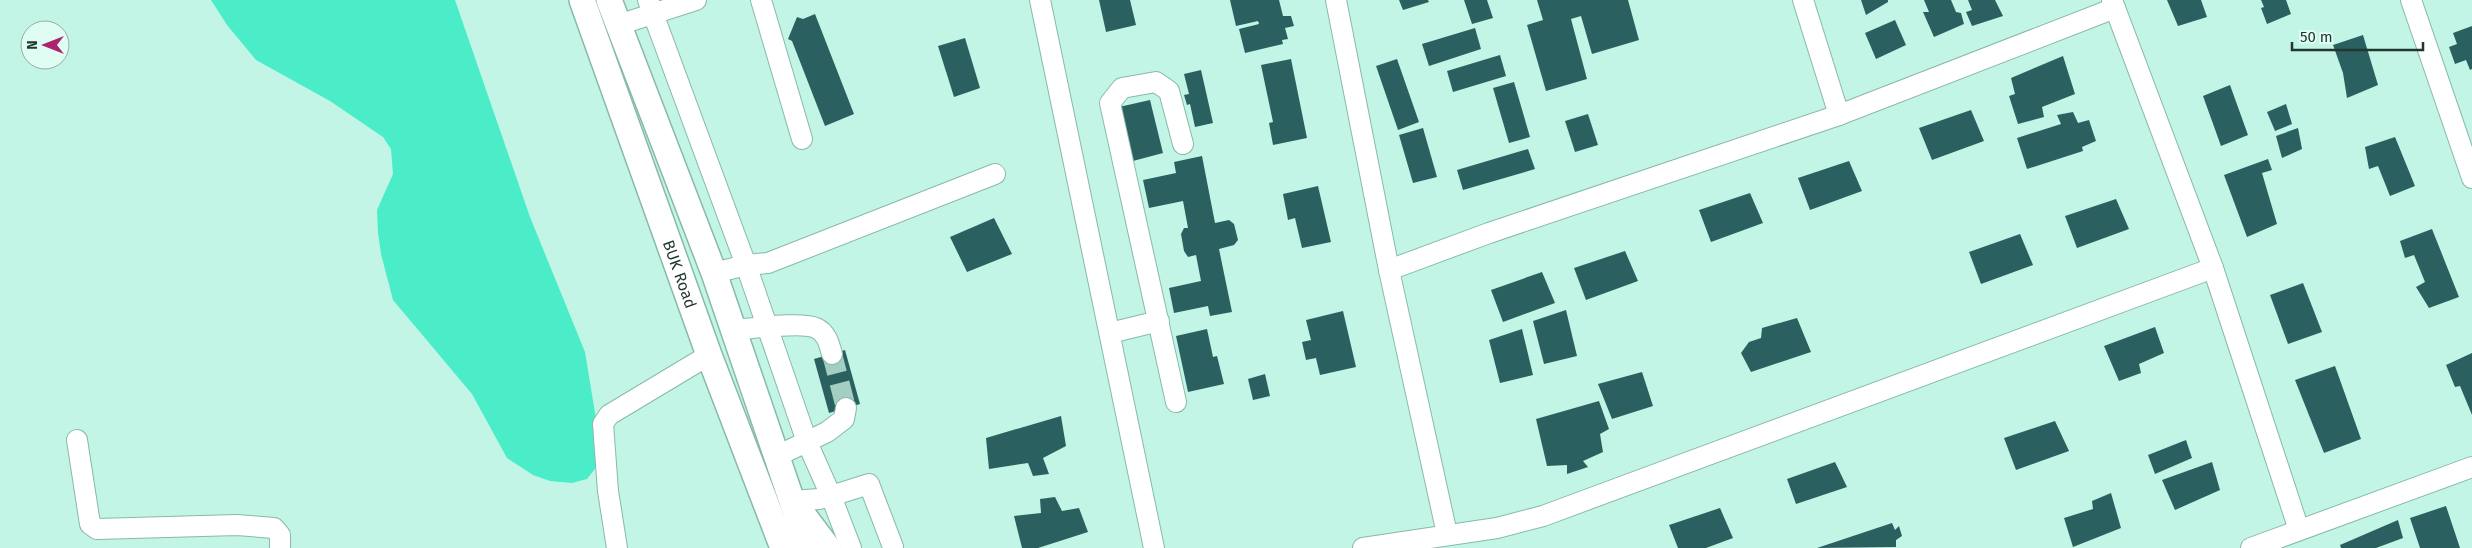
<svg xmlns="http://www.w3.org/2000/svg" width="2472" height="548" viewBox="0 0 2472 548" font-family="'Fira Sans',sans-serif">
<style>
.water{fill:#4aedc8}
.building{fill:#2a6060}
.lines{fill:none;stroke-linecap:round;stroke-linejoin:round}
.minor-tunnel{stroke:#a2cfc1;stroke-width:20;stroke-dasharray:20 10;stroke-linecap:butt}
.minor-casing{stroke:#88b9ab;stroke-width:22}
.major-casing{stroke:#88b9ab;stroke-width:28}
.minor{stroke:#fff;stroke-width:20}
.major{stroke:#fff;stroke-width:25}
.labels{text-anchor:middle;stroke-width:5;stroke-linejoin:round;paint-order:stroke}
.street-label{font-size:16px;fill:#233731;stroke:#dffdf3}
</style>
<rect width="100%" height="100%" fill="#c2f5e5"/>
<!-- water -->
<polygon class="water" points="211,0 455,0 530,217 585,352 596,419 598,465 587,479 572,483 550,481 533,475 507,458 472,394 393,300 381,254 378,233 377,210 393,174 391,149 383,137 330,101 256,60 227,25"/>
<!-- building -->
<g class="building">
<polygon points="1099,0 1130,0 1136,25 1106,32"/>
<polygon points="1230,0 1279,0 1283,16 1291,16 1294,26 1285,28 1288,39 1282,40 1283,44 1245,53 1239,29 1259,24 1258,21 1236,26"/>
<polygon points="1399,0 1428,0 1429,2 1403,10"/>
<polygon points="1464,0 1487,0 1493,18 1472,24"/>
<polygon points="1537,0 1628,0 1639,40 1592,54 1581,16 1571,19 1587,79 1546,91 1527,25 1543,20"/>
<polygon points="1861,0 1888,0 1888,2 1866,15"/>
<polygon points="1924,0 1951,0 1956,12 1961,13 1964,24 1934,37 1923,12 1929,12"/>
<polygon points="1968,0 1995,0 2003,16 1972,26 1966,12 1972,10"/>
<polygon points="2167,0 2201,0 2207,17 2178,26"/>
<polygon points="2261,0 2286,0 2291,14 2267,24 2261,8 2264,7"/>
<polygon points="815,14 854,114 825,126 792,41 788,39 797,17 803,19"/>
<polygon points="1895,20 1906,45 1876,59 1865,33"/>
<polygon points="2472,26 2472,69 2470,70 2466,60 2455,64 2449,47 2457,44 2453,33"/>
<polygon points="1475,28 1481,49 1429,66 1422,44"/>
<polygon points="2363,35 2378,85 2347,98 2343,73 2333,45"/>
<polygon points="965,38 980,88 954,97 938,46"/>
<polygon points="1500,55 1506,76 1453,92 1447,71"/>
<polygon points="2063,56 2075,94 2042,107 2044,117 2018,124 2009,96 2015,94 2011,78"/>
<polygon points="1291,59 1307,138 1273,145 1269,123 1273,122 1261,65"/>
<polygon points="1397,59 1419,122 1398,130 1376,66"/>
<polygon points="1201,70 1213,123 1195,127 1190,104 1187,105 1184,95 1189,94 1184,74"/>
<polygon points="1514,82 1530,137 1509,143 1493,88"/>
<polygon points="2230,85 2248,135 2221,146 2203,96"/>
<polygon points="1150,100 1163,153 1133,161 1119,107"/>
<polygon points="2286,104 2292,124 2275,131 2267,112"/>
<polygon points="1971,110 1984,141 1932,160 1919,128"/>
<polygon points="2073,112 2078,123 2089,120 2096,141 2082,147 2083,151 2027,169 2017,138 2061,124 2057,115"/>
<polygon points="1588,114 1598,145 1575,152 1565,121"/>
<polygon points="1423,128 1437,177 1413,183 1399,135"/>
<polygon points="2298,128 2302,149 2282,158 2276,136"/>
<polygon points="2395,137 2415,186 2390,196 2378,166 2369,169 2365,147"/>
<polygon points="1528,149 1535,169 1463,190 1457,170"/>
<polygon points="1202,156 1215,223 1229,220 1234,224 1238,240 1234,245 1219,249 1232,312 1210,316 1208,306 1174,313 1169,288 1201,281 1196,255 1188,257 1184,251 1181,234 1184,228 1188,228 1183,201 1149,208 1143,180 1176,173 1174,162"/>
<polygon points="2268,159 2272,170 2262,173 2277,224 2247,237 2224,175"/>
<polygon points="1849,161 1862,191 1810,210 1798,178"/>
<polygon points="1318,186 1331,242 1302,248 1295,218 1288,220 1283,194"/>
<polygon points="1750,193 1763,223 1711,242 1699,210"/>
<polygon points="2116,199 2129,229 2077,248 2065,216"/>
<polygon points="994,218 1012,254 967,272 950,237"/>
<polygon points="2432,229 2459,297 2429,308 2416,287 2425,282 2414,255 2405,258 2400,241"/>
<polygon points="2020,234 2033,265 1981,284 1969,252"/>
<polygon points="1625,251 1638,281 1586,300 1574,268"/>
<polygon points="1542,272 1555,303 1503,322 1491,290"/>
<polygon points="2303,283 2322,332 2288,344 2270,295"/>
<polygon points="1566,310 1577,356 1544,364 1533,321"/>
<polygon points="1343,311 1356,367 1320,375 1316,358 1306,360 1302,342 1311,340 1306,320"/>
<polygon points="1797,318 1811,352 1751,372 1741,353 1749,342 1761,338 1762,328"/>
<polygon points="2155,327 2164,353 2139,364 2141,373 2119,381 2104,346"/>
<polygon points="1207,329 1213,357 1217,356 1224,384 1188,392 1176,336"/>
<polygon points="1522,329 1533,375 1500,383 1489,340"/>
<polygon points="845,350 860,404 829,413 814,359"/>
<polygon points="2472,353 2472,415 2460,386 2455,387 2446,365"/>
<polygon points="2335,366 2361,439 2324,453 2295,380"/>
<polygon points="1642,372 1653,406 1612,419 1598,384"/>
<polygon points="1265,374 1270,396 1253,400 1248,379"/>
<polygon points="1599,401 1609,429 1600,434 1603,452 1583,461 1588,467 1567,474 1567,465 1547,466 1536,419"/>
<polygon points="1061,416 1066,446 1043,458 1049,474 1033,476 1028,463 989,469 986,438"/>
<polygon points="2055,421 2069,451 2016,470 2004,438"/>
<polygon points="2186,440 2192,458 2155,474 2148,455"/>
<polygon points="1835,462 1847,487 1796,504 1787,479"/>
<polygon points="2212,462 2220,490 2175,510 2162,480"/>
<polygon points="2111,493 2121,528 2073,547 2064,518 2093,509 2092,501"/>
<polygon points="1055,497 1062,511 1079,508 1088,532 1038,548 1022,548 1014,516 1041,513 1040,499"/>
<polygon points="2446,506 2460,548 2420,548 2410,518"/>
<polygon points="1720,508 1733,538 1706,548 1678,548 1669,525"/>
<polygon points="2398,520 2403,538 2376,548 2341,548 2340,545"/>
<polygon points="1892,523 1895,530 1899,526 1902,536 1896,540 1896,547 1817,548"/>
</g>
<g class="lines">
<!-- minor-tunnel -->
<polyline class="minor-tunnel" points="832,354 846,408"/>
<!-- minor casing -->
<g class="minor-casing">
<g id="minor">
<polyline points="648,0 746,265 807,442 831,496 869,484 893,547"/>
<polyline points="761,0 802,139"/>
<polyline points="1040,0 1154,548"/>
<polyline points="1336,0 1389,270 1447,534"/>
<polyline points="1803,0 1839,115"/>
<polyline points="2112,0 2213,268 2299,530"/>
<polyline points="2411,0 2472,178"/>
<polyline points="618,25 696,0"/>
<polyline points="1389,270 1489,233 1839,115 2115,8"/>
<polyline points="714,273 746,265 768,263 995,174"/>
<path d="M732,330C750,329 801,321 816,328C827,333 829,344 832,354"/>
<polyline points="1110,333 1159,321"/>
<polyline points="1176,402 1110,103 1122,88 1156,82 1169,91 1183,144"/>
<polyline points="77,440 90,524 97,529 237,525 274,528 280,535 280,548"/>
<polyline points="777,456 827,432 844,419 846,408"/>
<polyline points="792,501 819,499 831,496 851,548"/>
<polyline points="617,548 608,491 603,424 609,415 709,355"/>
<polyline points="1363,548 1497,528 1543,516 2213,268"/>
<polyline points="2251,548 2472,467"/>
</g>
</g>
<!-- major casing -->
<g class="major-casing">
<g id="major">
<path id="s1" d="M582,0L709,355L783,548"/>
<polyline points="609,0 714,273 808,548"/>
<polyline points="804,516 828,548"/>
</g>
</g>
<!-- minor -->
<use href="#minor" class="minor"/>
<!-- major -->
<use href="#major" class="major"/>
</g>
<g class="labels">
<!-- street labels -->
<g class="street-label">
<text dy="6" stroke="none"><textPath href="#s1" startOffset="291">BUK Road</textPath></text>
</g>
</g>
<!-- north arrow -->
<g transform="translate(45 45) rotate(270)"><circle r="24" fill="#dffdf3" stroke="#94aea5"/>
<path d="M0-4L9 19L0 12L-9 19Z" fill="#ac256b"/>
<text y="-8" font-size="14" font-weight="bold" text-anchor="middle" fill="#233731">N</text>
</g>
<!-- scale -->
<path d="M2292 42v8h131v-8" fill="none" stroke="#233731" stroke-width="2.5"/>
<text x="2300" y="42" font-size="15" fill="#233731" stroke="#dffdf3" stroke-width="4" paint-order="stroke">50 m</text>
</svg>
